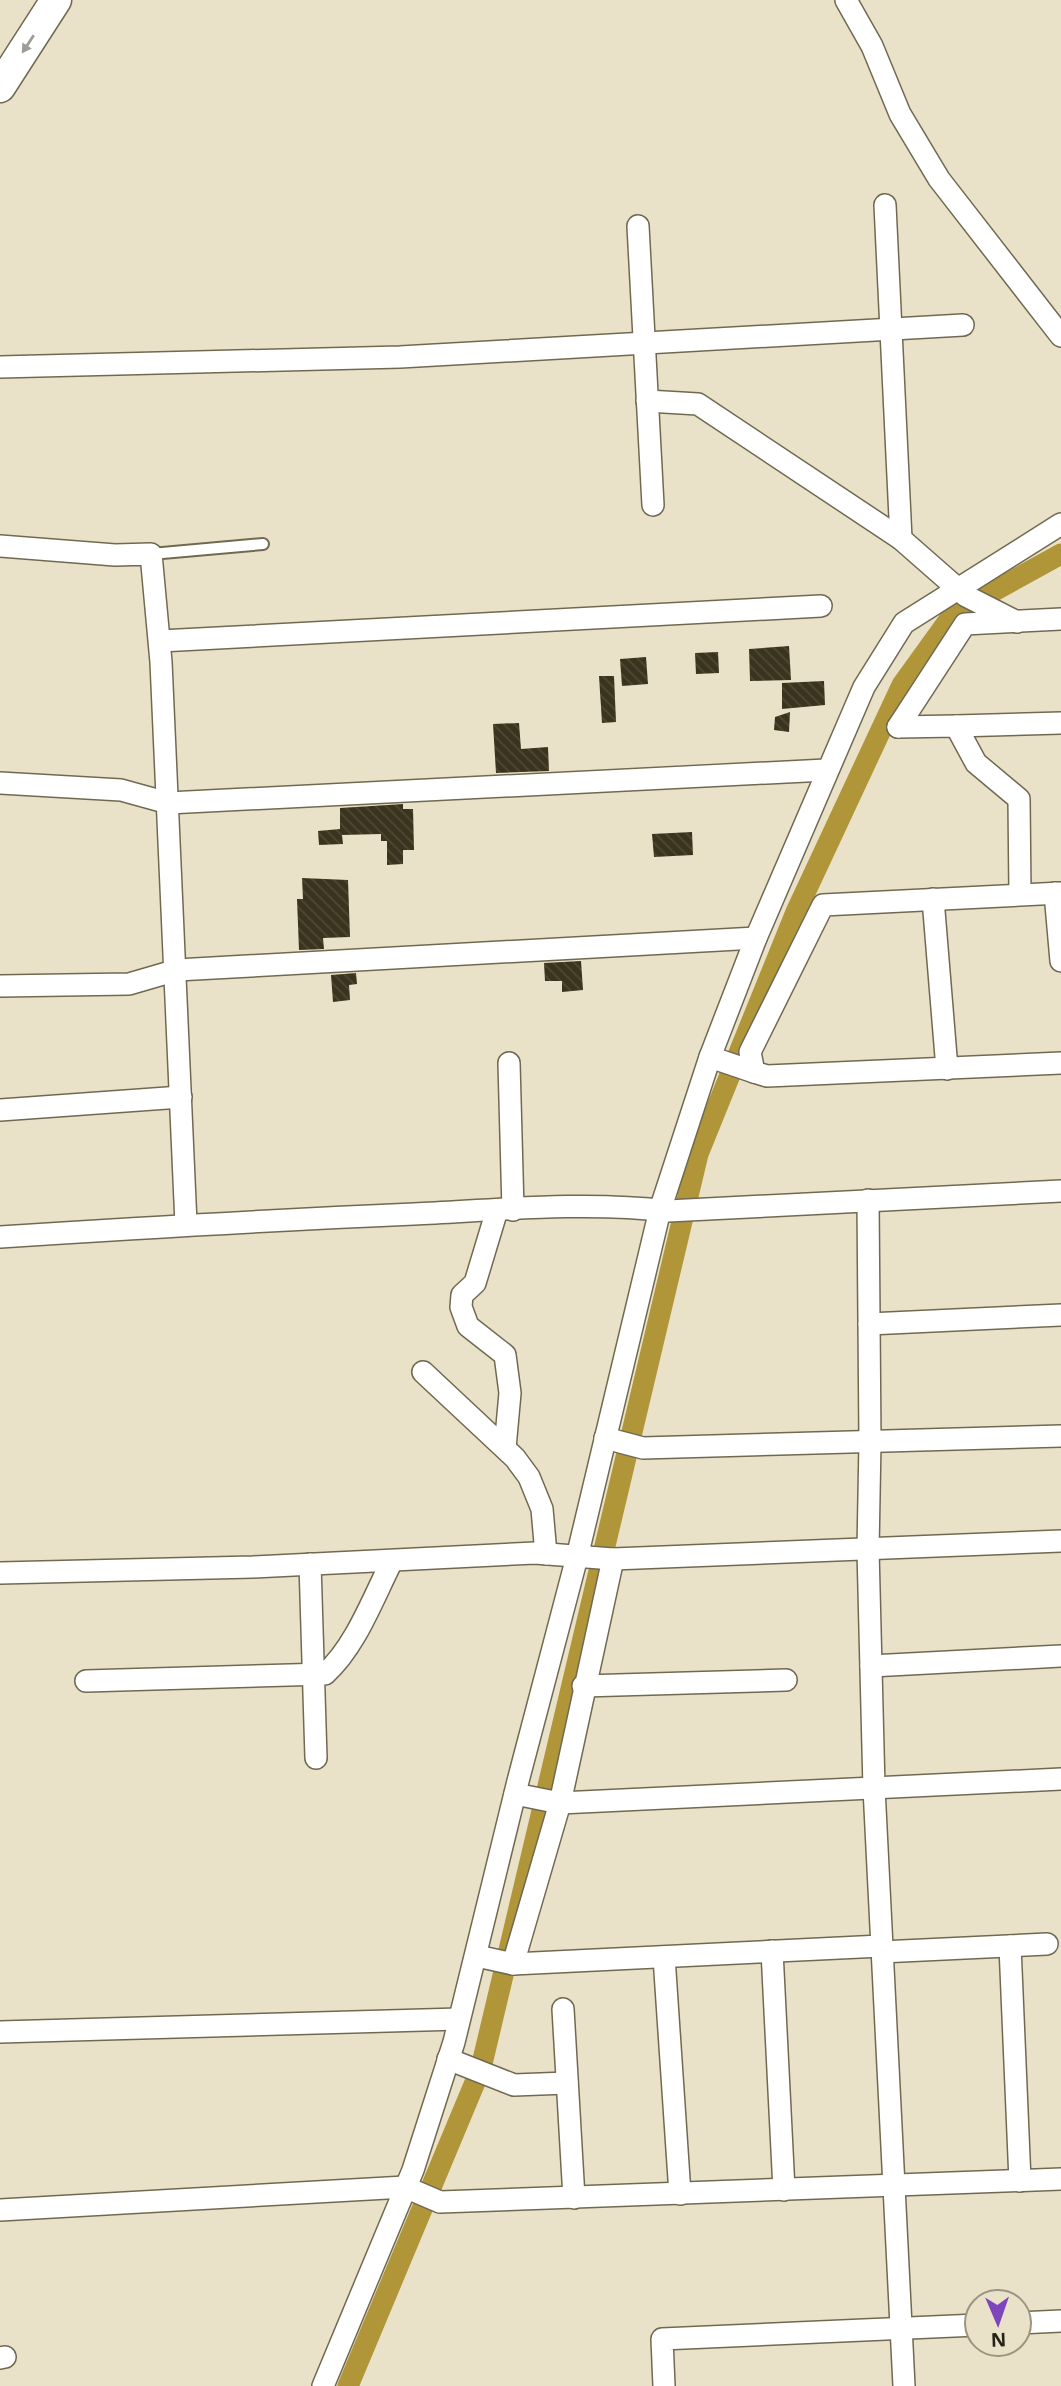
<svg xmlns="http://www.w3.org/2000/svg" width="1061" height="2386" viewBox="0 0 1061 2386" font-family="'Open Sans',sans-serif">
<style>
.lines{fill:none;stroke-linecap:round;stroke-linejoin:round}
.canal{stroke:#b19539;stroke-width:21}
.building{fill:url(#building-back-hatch)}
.service-casing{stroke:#706952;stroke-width:14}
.minor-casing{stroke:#706952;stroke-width:24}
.secondary-casing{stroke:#706952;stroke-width:33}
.service{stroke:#fff;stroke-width:10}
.minor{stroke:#fff;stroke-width:21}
.secondary{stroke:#fff;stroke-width:30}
.oneway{fill:#9d9c97}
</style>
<defs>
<pattern id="building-back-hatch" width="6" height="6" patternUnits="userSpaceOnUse" patternTransform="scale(1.75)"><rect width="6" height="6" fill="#3a331e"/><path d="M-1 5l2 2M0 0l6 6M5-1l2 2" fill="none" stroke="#4e4835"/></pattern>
</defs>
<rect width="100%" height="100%" fill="#eae2c8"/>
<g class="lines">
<!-- canal -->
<polyline class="canal" points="348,2386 481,2068 698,1154 796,912 902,685 954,613 1061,554"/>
</g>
<!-- building -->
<g class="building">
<polygon points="789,646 791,680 750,681 749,649"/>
<polygon points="718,652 719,673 696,674 695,653"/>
<polygon points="646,657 648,684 622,686 620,659"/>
<polygon points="599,676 614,676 616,722 602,723"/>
<polygon points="824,681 825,705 782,709 782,683"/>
<polygon points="790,712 789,732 774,730 775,717"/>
<polygon points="519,723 521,749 548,747 549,771 496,773 493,724"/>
<polygon points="403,804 403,809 413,809 414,850 403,850 403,864 387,865 387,841 381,841 381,834 342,835 343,844 319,845 318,831 340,829 340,808"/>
<polygon points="692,832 693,855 654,857 652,834"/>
<polygon points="302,878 348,880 350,937 323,938 324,949 299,950 297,899 303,899"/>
<polygon points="581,961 583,990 562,992 562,981 545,981 544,963"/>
<polygon points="356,973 357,984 349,985 350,1000 333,1002 331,975"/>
</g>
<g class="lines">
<!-- service casing -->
<g class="service-casing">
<polyline id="service" points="151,554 263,544"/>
</g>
<!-- minor casing -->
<g class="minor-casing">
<g id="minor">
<polyline points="846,0 872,46 900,114 939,179 1061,336"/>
<polyline points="885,205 901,539"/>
<polyline points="638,226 653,505"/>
<polyline points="0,367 400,357 963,325"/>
<polyline points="647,401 698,404 901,539 966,596 1017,622"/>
<polyline points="0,546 115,555 151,554 161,662 186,1224"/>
<polyline points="160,641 821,606"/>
<polyline points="956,726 1061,723"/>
<polyline points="898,727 956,726 976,763 1019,799 1020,894"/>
<polyline points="898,727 965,624 1061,619"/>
<polyline points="0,783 121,790 168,803 826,770"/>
<polyline points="1055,893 1061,961"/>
<polyline points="1061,893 823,905 750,1052 754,1072 767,1076 1061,1063"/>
<polyline points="933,899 947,1069"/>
<polyline points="0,986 129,984 177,970 756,938"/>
<polyline points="710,1057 754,1072"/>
<polyline points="509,1063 513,1210"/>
<polyline points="0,1110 181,1097"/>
<polyline points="868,1200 870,1442 868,1550 874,1788 904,2386"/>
<polyline points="497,1210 475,1283 462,1295 461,1307 468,1326 505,1355 510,1393 505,1448"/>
<path d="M0,1237C138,1228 276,1220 414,1214C497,1210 585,1201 668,1211L1061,1191"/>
<polyline points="869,1324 1061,1315"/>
<polyline points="423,1372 515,1458 529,1477 542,1509 546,1554"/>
<polyline points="605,1438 643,1448 1061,1436"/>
<polyline points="310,1564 316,1758"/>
<polyline points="0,1573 253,1567 535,1553 613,1559 1061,1541"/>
<polyline points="871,1666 1061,1656"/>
<path d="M86,1681L325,1674C356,1646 373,1598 392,1561"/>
<polyline points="583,1686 786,1680"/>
<polyline points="515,1794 560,1803 1061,1779"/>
<polyline points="1010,1946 1020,2181"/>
<polyline points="772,1951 784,2190"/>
<polyline points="881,1952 1047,1944"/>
<polyline points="477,1956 513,1964 881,1946"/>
<polyline points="664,1957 680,2194"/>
<polyline points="513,1964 560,1803 613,1559"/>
<polyline points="563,2009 574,2198"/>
<polyline points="0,2032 459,2019"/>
<polyline points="448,2059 514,2085 567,2083"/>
<polyline points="0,2210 405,2187 440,2202 1061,2179"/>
<polyline points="1019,2323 1061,2321"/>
<polyline points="0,2358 5,2357"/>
<polyline points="323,2386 413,2170 454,2042 518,1781 577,1557 660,1210 710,1057 756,938 864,687 904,623 1061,524"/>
<polyline points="664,2386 662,2339 977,2325"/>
</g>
</g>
<!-- secondary casing -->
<g class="secondary-casing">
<polyline id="secondary" points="0,87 56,0"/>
</g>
<!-- service -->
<use href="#service" class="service"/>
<!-- minor -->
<use href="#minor" class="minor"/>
<!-- secondary -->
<use href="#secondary" class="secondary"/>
</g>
<!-- one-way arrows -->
<defs><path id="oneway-solid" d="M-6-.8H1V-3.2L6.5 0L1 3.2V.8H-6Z" transform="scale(1.75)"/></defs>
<use class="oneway" href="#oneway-solid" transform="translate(28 44) rotate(123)"/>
<!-- north arrow -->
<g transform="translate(998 2323) rotate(178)"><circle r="33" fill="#eae2c8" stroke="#9b9582" stroke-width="2"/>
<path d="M0-5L12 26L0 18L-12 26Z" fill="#7d46bc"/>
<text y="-10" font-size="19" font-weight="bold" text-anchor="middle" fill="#252218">N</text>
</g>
</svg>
